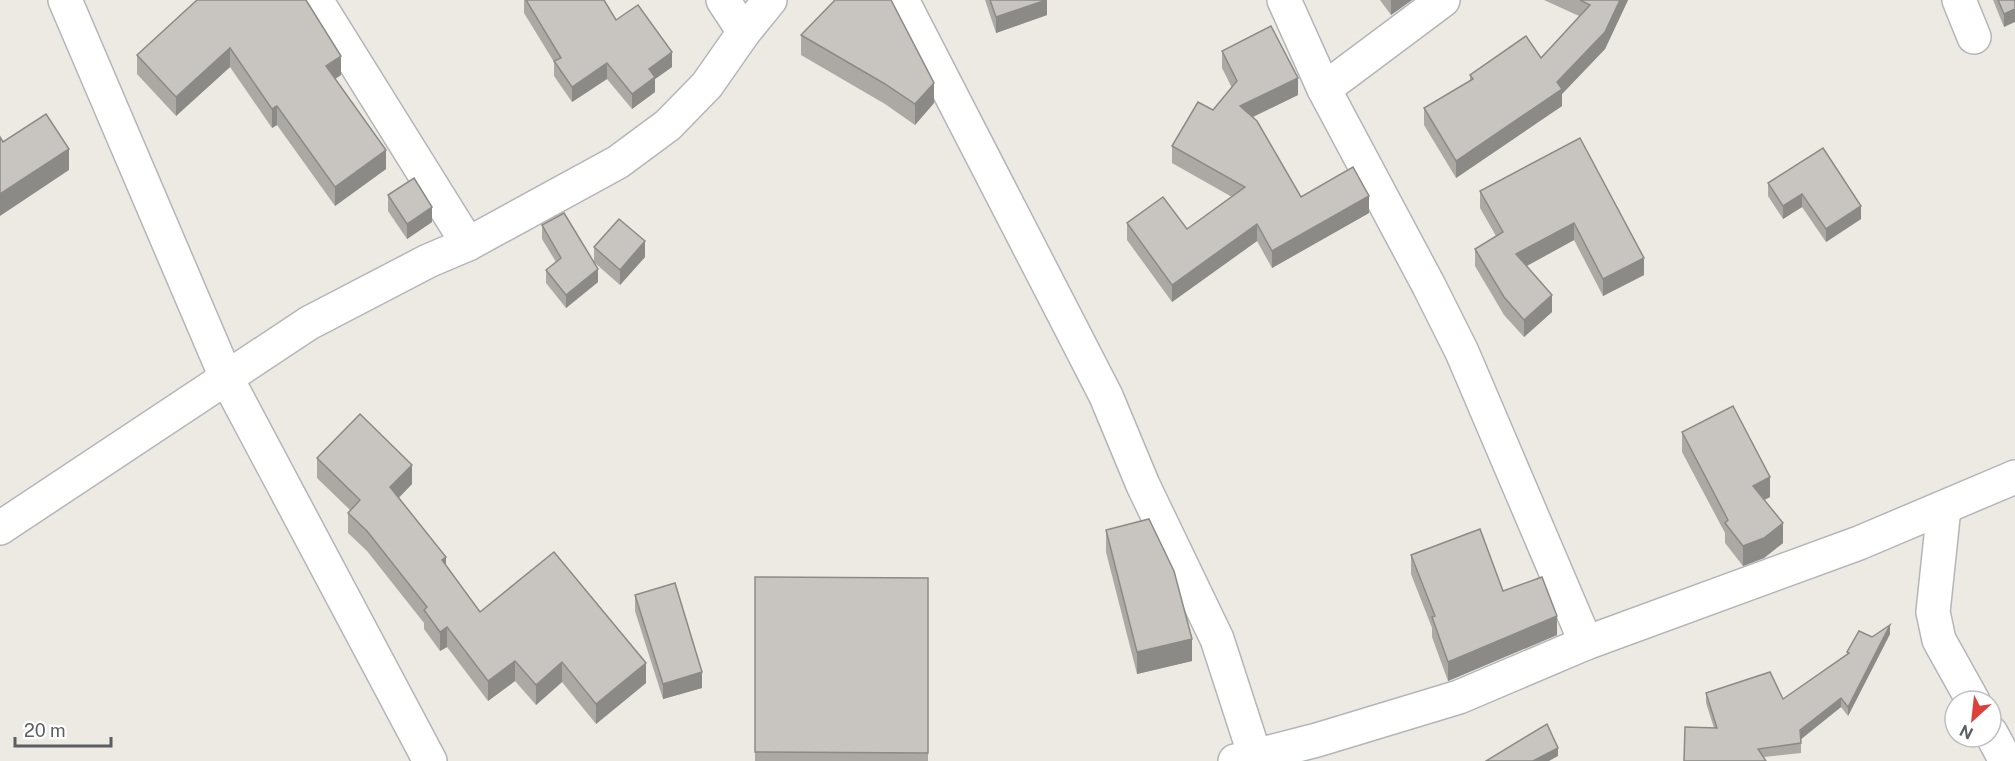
<svg xmlns="http://www.w3.org/2000/svg" width="2015" height="761" viewBox="0 0 2015 761" font-family="'Public Sans',sans-serif">
<style>
.lines{fill:none;stroke-linecap:round;stroke-linejoin:round}
.minor-casing{stroke:#b3b6b9;stroke-width:36}
.minor{stroke:#fff;stroke-width:33}
.wall{fill:#aca9a5}
.shaded-wall{fill:#8c8a86}
.building{fill:#c8c5c0;stroke:#8c8a86;stroke-width:1.5}
</style>
<rect width="100%" height="100%" fill="#edeae3"/>
<g class="lines">
<!-- minor casing -->
<g class="minor-casing">
<g id="minor">
<polyline points="65,0 226,377 430,761"/>
<polyline points="316,0 468,244"/>
<polyline points="723,0 744,32"/>
<polyline points="902,0 1106,396 1143,485 1217,639 1255,756"/>
<polyline points="1284,0 1324,89 1429,286 1462,352 1586,643"/>
<polyline points="1959,0 1974,37"/>
<polyline points="1324,89 1443,0"/>
<polyline points="1944,508 1933,612 1939,640 1973,701"/>
<polyline points="0,528 309,323 428,261 468,244 618,162 668,125 707,85 744,32 770,0"/>
<polyline points="1991,733 2006,761"/>
<polyline points="1235,761 1317,740 1459,697 1586,643 1859,543 2015,477"/>
</g>
</g>
<!-- minor -->
<use href="#minor" class="minor"/>
</g>
<!-- wall -->
<g class="wall">
<polygon points="197,0 341,75 335,79 386,169 335,206 277,125 272,128 230,67 176,116 137,74 137,55"/>
<polygon points="524,0 604,0 616,20 672,67 655,79 655,92 632,109 607,79 572,102 554,76 554,62 524,13"/>
<polygon points="985,0 1047,0 1047,15 996,33"/>
<polygon points="1380,0 1412,0 1391,15"/>
<polygon points="1544,0 1628,0 1605,49 1562,94 1562,106 1456,178 1424,125 1424,108 1470,81 1470,75 1541,58 1579,16"/>
<polygon points="1993,0 2015,0 2004,27"/>
<polygon points="801,35 934,103 915,125 885,104 801,55"/>
<polygon points="1222,51 1298,95 1253,117 1301,197 1369,213 1272,268 1257,241 1172,302 1127,240 1127,223 1187,229 1232,197 1172,163 1172,146 1213,110 1232,88 1222,68"/>
<polygon points="1580,138 1644,275 1603,296 1574,240 1526,266 1552,312 1524,337 1504,315 1475,266 1475,249 1496,236 1480,208 1480,191"/>
<polygon points="1823,148 1861,219 1826,242 1802,207 1783,219 1768,196 1768,183"/>
<polygon points="388,195 432,222 407,239 388,211"/>
<polygon points="542,225 594,262 594,247 645,257 620,285 595,263 598,282 566,308 546,283 546,270 556,262 542,239"/>
<polygon points="1682,432 1770,497 1764,500 1783,543 1764,558 1743,566 1725,543 1725,533 1682,452"/>
<polygon points="317,458 412,484 399,498 446,566 480,612 646,683 596,724 562,682 536,705 515,681 488,701 447,647 440,651 424,629 424,623 367,551 348,533 348,513 350,510 317,478"/>
<polygon points="1106,530 1192,661 1137,674 1106,552"/>
<polygon points="1411,555 1503,591 1557,635 1448,681 1432,637 1432,628 1411,574"/>
<polygon points="755,577 928,578 928,761 755,761"/>
<polygon points="635,595 702,688 663,699 635,611"/>
<polygon points="1890,634 1848,716 1841,707 1801,739 1801,753 1764,757 1714,728 1706,703 1706,693 1783,699 1847,654 1847,652 1872,637"/>
</g>
<!-- shaded-wall -->
<g class="shaded-wall">
<polygon points="1046,0 1047,0 1047,15 996,33 996,17"/>
<polygon points="1391,0 1412,0 1391,15"/>
<polygon points="1620,0 1628,0 1605,49 1562,94 1562,106 1456,178 1456,161 1557,82"/>
<polygon points="2015,9 2015,22 2004,27 2004,14"/>
<polygon points="230,48 230,67 176,116 176,97"/>
<polygon points="672,52 672,67 655,79 655,92 632,109 632,94 649,69"/>
<polygon points="341,56 341,75 326,85 326,66"/>
<polygon points="607,63 607,79 572,102 572,87"/>
<polygon points="1298,78 1298,95 1240,123 1240,106"/>
<polygon points="934,83 934,103 915,125 915,104"/>
<polygon points="277,106 277,125 272,128 272,109"/>
<polygon points="69,149 69,170 0,216 0,194"/>
<polygon points="386,150 386,169 335,206 335,187"/>
<polygon points="1802,194 1802,207 1783,219 1783,206"/>
<polygon points="1369,196 1369,213 1272,268 1272,251"/>
<polygon points="1861,206 1861,219 1826,242 1826,229"/>
<polygon points="432,207 432,222 407,239 407,224"/>
<polygon points="1574,223 1574,240 1516,272 1516,254"/>
<polygon points="1257,224 1257,241 1172,302 1172,285"/>
<polygon points="645,241 645,257 620,285 620,270"/>
<polygon points="1644,258 1644,275 1603,296 1603,279"/>
<polygon points="598,269 598,282 566,308 566,295"/>
<polygon points="1552,295 1552,312 1524,337 1524,320"/>
<polygon points="412,465 412,484 390,506 390,487"/>
<polygon points="1770,477 1770,497 1753,506 1753,486"/>
<polygon points="1783,523 1783,543 1764,558 1743,566 1743,546"/>
<polygon points="446,557 446,577 442,560"/>
<polygon points="1557,616 1557,635 1448,681 1448,662"/>
<polygon points="1890,625 1890,634 1848,716 1848,707"/>
<polygon points="447,627 447,647 440,651 440,632"/>
<polygon points="1192,639 1192,661 1137,674 1137,652"/>
<polygon points="515,661 515,681 488,701 488,681"/>
<polygon points="562,662 562,682 536,705 536,685"/>
<polygon points="646,663 646,683 596,724 596,704"/>
<polygon points="702,672 702,688 663,699 663,684"/>
<polygon points="1841,698 1841,707 1800,740 1800,730"/>
<polygon points="1558,748 1558,756 1549,761 1533,761"/>
</g>
<!-- building -->
<g class="building">
<polygon points="197,0 306,0 341,56 326,66 386,150 335,187 277,106 272,109 230,48 176,97 137,55"/>
<polygon points="526,0 604,0 616,20 638,5 672,52 649,69 655,77 632,94 607,63 572,87 554,61 561,58"/>
<polygon points="835,0 891,0 934,83 915,104 885,84 801,35"/>
<polygon points="990,0 1046,0 996,17"/>
<polygon points="1580,0 1620,0 1605,32 1557,82 1562,89 1456,161 1424,108 1473,79 1470,75 1526,36 1541,58 1590,5"/>
<polygon points="1998,0 2015,0 2015,9 2004,14"/>
<polygon points="1271,26 1298,78 1240,106 1257,121 1301,197 1353,167 1369,196 1272,251 1257,224 1172,285 1127,223 1163,197 1187,229 1245,187 1172,146 1198,102 1213,110 1237,81 1222,51"/>
<polygon points="46,114 69,149 0,194 0,137 3,142"/>
<polygon points="1580,138 1644,258 1603,279 1574,223 1516,254 1552,295 1524,320 1504,297 1475,249 1503,232 1480,191"/>
<polygon points="1823,148 1861,206 1826,229 1802,194 1783,206 1768,183"/>
<polygon points="414,178 432,207 407,224 388,195"/>
<polygon points="564,213 598,269 566,295 546,270 561,258 542,225"/>
<polygon points="619,219 645,241 620,270 594,247"/>
<polygon points="1733,406 1770,477 1753,486 1783,523 1764,538 1743,546 1725,523 1728,520 1682,432"/>
<polygon points="360,414 412,465 390,487 446,557 442,560 480,612 554,552 646,663 596,704 562,662 536,685 515,661 488,681 447,627 440,632 424,610 427,607 367,531 348,513 360,500 317,458"/>
<polygon points="1149,519 1174,571 1192,639 1137,652 1106,530"/>
<polygon points="1480,529 1503,591 1542,577 1557,616 1448,662 1432,617 1435,616 1411,555"/>
<polygon points="755,577 928,578 928,753 755,752"/>
<polygon points="675,583 702,672 663,684 635,595"/>
<polygon points="1890,625 1848,707 1841,698 1800,730 1801,743 1758,749 1766,761 1684,761 1685,727 1717,728 1706,693 1770,672 1783,699 1849,653 1847,652 1859,631 1872,637"/>
<polygon points="1547,724 1558,748 1533,761 1486,761"/>
</g>
<!-- north arrow -->
<g transform="translate(1973 719) rotate(207)"><circle r="28" fill="#ffffff" stroke="#bdbfc1" stroke-width="1.5"/>
<path d="M0-4.5L10 22L0 15L-10 22Z" fill="#dc423a"/>
<text y="-9" font-size="16" font-weight="bold" text-anchor="middle" fill="#5b5f63">N</text>
</g>
<!-- scale -->
<path d="M15 737v9h96v-9" fill="none" stroke="#5b5f63" stroke-width="3"/>
<text x="24" y="737" font-size="18" fill="#5b5f63" stroke="#ffffff" stroke-width="4.5" paint-order="stroke">20 m</text>
</svg>
